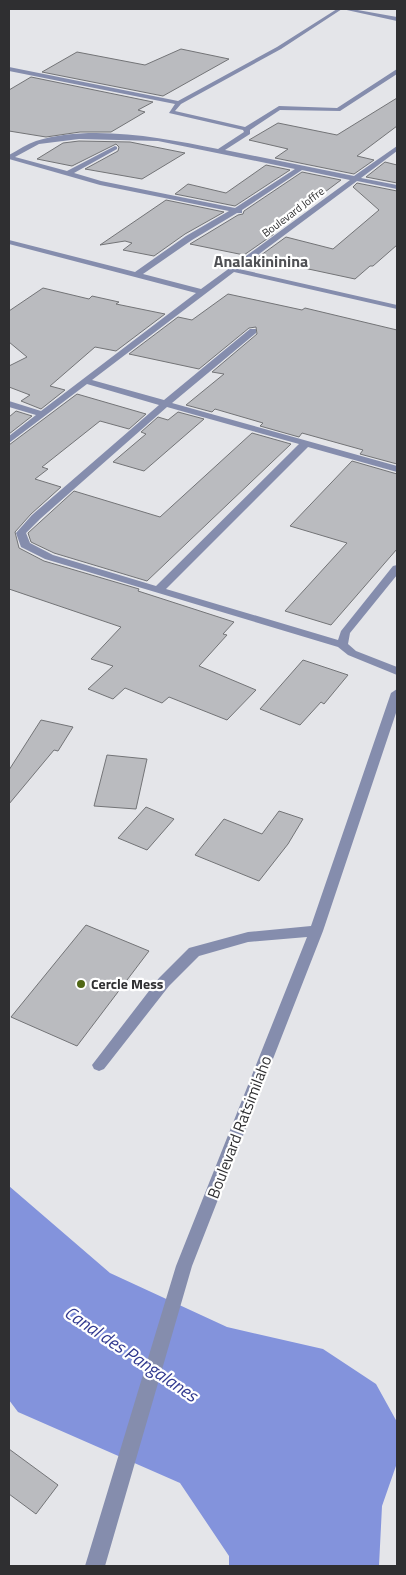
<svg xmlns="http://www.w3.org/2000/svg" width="406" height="1575" viewBox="0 0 406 1575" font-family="'Titillium Web',sans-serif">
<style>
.water{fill:#8393dc}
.building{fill:#babbbf;stroke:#737477}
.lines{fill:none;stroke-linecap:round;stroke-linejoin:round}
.minor{fill:#858dad;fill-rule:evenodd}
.poi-dot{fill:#506715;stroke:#fff;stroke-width:2}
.labels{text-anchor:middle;stroke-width:4.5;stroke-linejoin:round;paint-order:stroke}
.far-street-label{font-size:11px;fill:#2f2f31;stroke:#fff}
.poi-label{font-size:14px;font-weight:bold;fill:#2f2f31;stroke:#fff;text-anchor:start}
.far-district-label{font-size:16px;font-weight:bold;fill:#4f5054;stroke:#fff}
.near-street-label{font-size:16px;fill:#2f2f31;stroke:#fff}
.near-water-label{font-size:18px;font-style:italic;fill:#323a90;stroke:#fff}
</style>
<rect width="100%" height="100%" fill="#e4e5e9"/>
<!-- water -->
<polygon class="water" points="9,1186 110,1273 227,1327 323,1349 376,1384 397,1422 397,1463 382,1506 379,1566 229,1566 229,1556 180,1483 18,1412 9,1400"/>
<!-- building -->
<g class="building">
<polygon points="181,49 229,59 163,96 42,72 77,52 145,65"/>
<polygon points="31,77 153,102 138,110 145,112 111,132 80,132 46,137 9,131 9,90"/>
<polygon points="397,98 397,126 357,156 374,160 354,174 275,158 288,149 249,140 278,123 337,135"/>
<polygon points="79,141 130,142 185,153 142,179 85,169 118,151 119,147 116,144 72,166 37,159 63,143"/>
<polygon points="385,162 397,165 397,183 366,177"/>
<polygon points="266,165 290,170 235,206 175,194 188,184 226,193"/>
<polygon points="302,172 341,180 270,233 274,234 244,255 190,244 238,215 243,214 244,211"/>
<polygon points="357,183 397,191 397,245 373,266 370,266 355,279 257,258 286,237 333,249 379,210 353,187"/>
<polygon points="166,200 224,212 185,234 154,256 123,250 132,243 125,241 100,245"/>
<polygon points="43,288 89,299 92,296 119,302 116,304 165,314 116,351 95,347 50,386 65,390 41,409 21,401 30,395 9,387 9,366 27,357 9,342 9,311"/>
<polygon points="228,294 302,310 305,308 397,330 397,464 360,454 363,450 302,433 299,437 260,426 263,423 215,409 212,412 186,405 224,374 212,372 257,334 256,327 249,328 199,369 129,354 178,317 192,320"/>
<polygon points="77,394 146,414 129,429 100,421 42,467 48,469 35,479 61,487 31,514 15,532 19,548 44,561 139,589 138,591 234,622 223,634 227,635 199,666 256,690 227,720 169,697 162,703 125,688 113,699 88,689 113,666 91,659 121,627 9,589 9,445"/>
<polygon points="16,411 32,416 9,434 9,417"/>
<polygon points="178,412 204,419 144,471 113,462 146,434 141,432 158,417 168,420"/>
<polygon points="252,433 291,444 147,581 54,553 31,542 28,533 74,491 160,517"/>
<polygon points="352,461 397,474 397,549 331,625 285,611 347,543 290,526"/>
<polygon points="303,660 348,675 324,704 321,702 300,725 260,709"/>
<polygon points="41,720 73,727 58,751 54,750 9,804 9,770"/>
<polygon points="107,755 147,759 136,809 94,806"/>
<polygon points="146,807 174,819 147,850 118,838"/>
<polygon points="279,811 303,819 288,844 259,881 195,855 224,819 262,834"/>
<polygon points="86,925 149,951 77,1046 11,1017"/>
<polygon points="9,1449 58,1485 36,1514 9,1494"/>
</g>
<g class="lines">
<!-- minor -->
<g class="minor">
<path d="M337,9H352L397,17V21L342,9L281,49L181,104L175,111L245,127L279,106L337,108L397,69V74L340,111L280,110L250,130V134L225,150L354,176L397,146V151L361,178L397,185V189L357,181L239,269L397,305V309L234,272L92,380L164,400L250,329H256V333L172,403L397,466V472L308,447L166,589L338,640L341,631L393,566L397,565V575L350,633L348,644L356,651L397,667V675L348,655L338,647L45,559L21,547L16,533L32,515L159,405L87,384L9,443V436L36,415L9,407V401L41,411L196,293L9,244V240L135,272L186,236L229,211L100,185L9,159V155C18,150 27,144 36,141C92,124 162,138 218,149L244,132L243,130L169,113L175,104L9,71V67L178,101L277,47ZM79,139L158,141L295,169L235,208L101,181L74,173L117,149V147L115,146L67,171L15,157L39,144ZM302,170L350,180L201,289L143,274L192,240L237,213H242V210ZM167,407L299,444L156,586L53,555L30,543L26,533L40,519Z"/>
<polygon points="397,689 397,710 323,931 192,1266 105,1566 85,1566 176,1266 307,937 248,942 199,956 169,986 104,1069 99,1071 94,1069 92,1065 159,978 189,948 248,932 311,926 391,693"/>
</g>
</g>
<!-- markers -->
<circle class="poi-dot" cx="81" cy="984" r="5"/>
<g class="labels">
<!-- far-street labels -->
<g class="far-street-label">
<text transform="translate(293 212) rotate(-37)" y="4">Boulevard Joffre</text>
</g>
<!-- poi labels -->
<g class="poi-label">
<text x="91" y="989">Cercle Mess</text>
</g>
<!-- far-district labels -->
<g class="far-district-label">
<text x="261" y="267">Analakininina</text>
</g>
<!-- near-street labels -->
<g class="near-street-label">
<text transform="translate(239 1127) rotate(-69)" y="6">Boulevard Ratsimilaho</text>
</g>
<!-- near-water labels -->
<g class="near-water-label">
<text transform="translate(131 1354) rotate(34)" y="6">Canal des Pangalanes</text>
</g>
</g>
<!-- border -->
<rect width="406" height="1575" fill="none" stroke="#2f2f31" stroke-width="20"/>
</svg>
